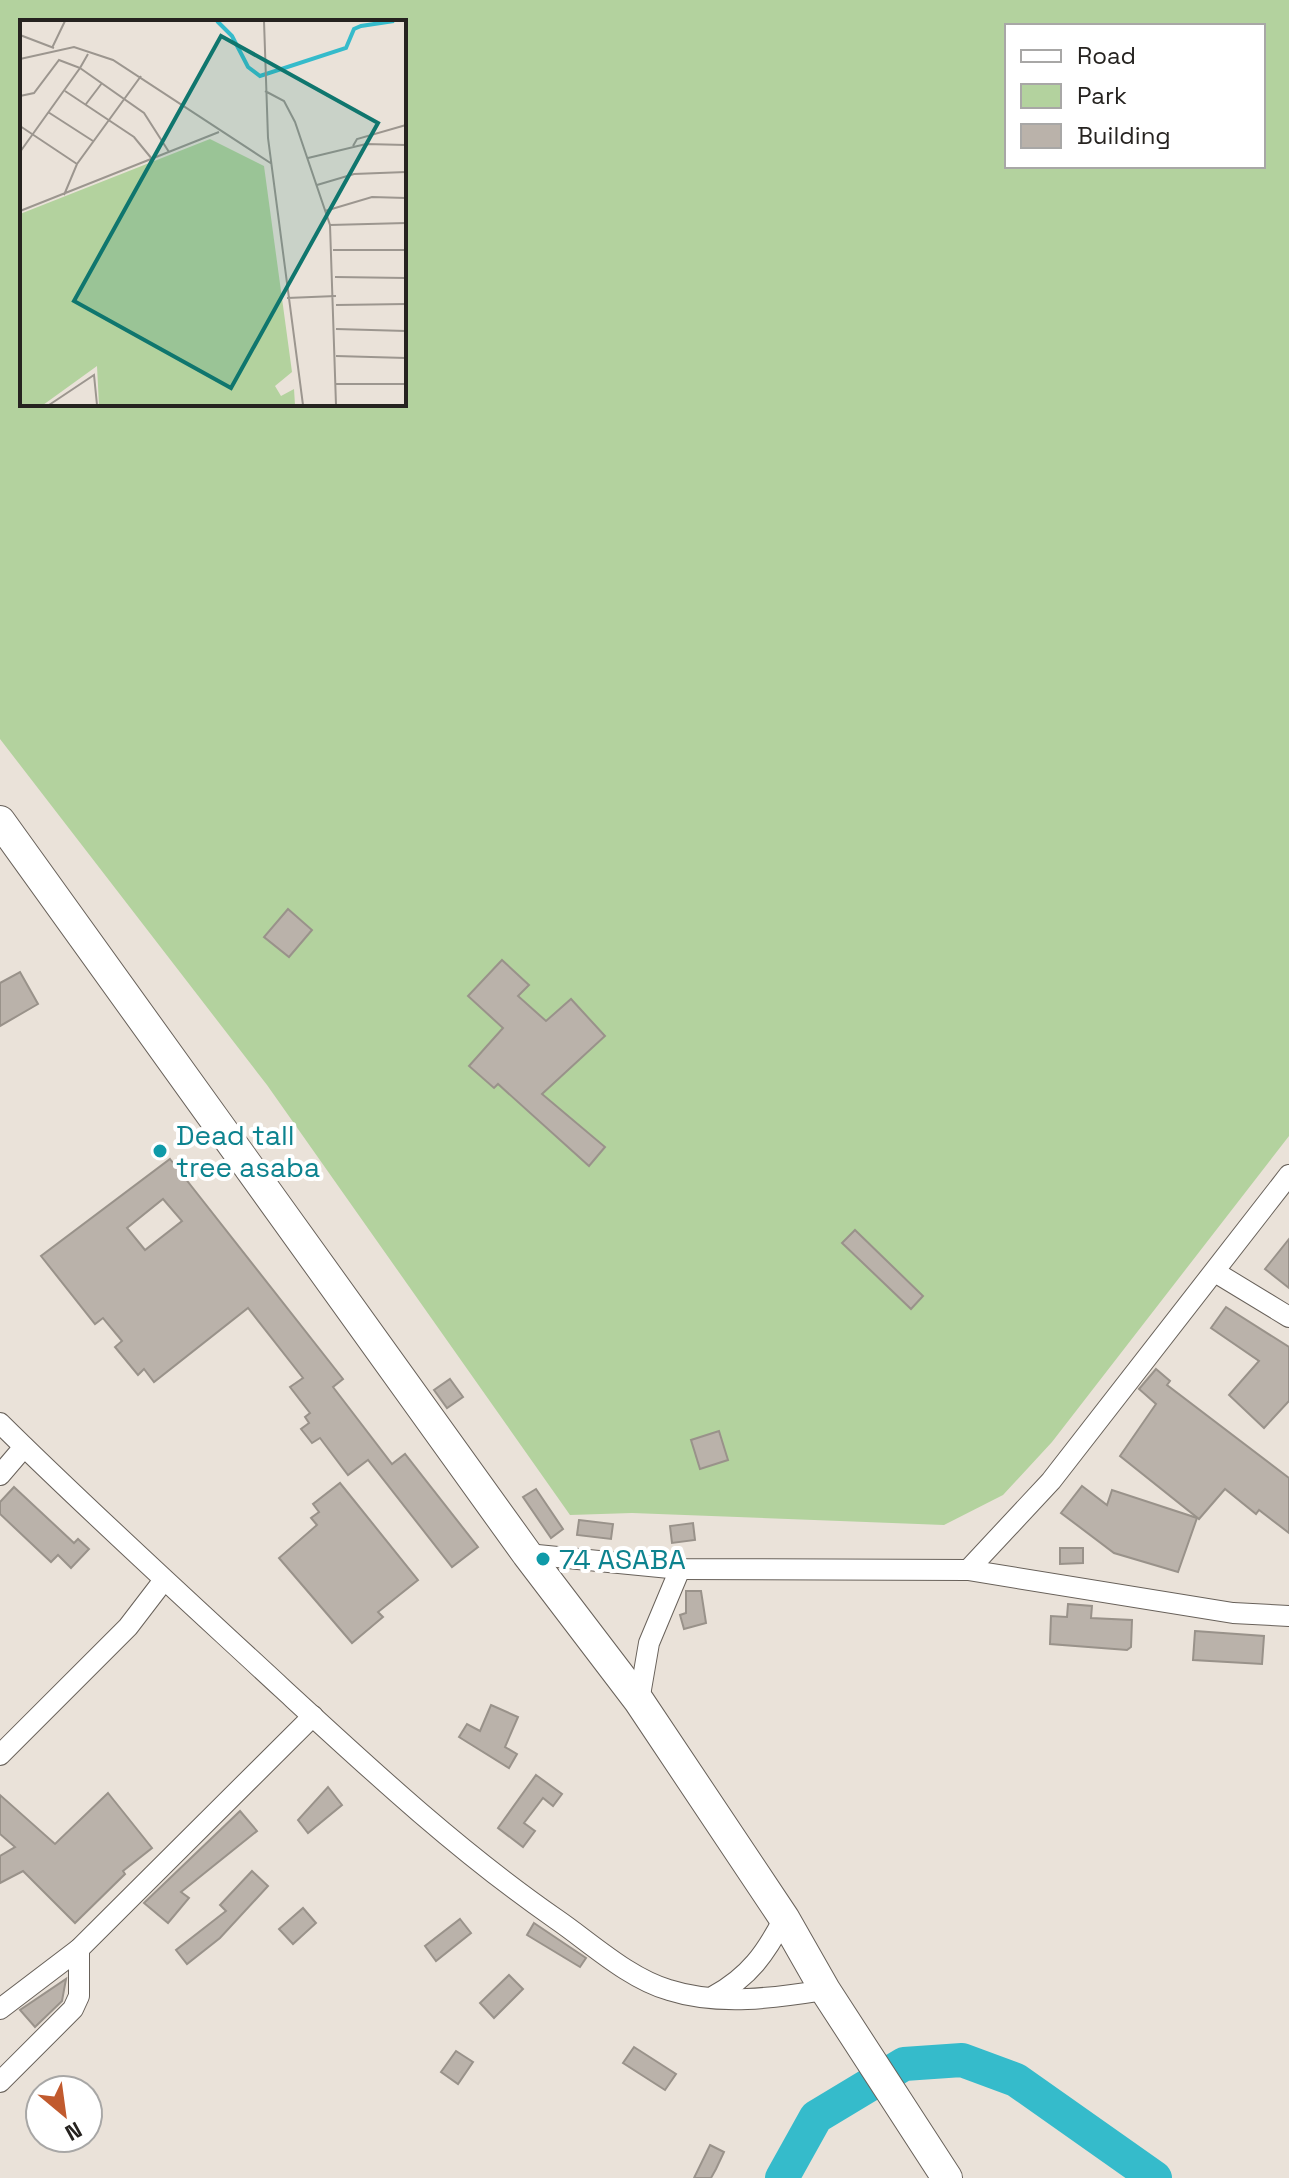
<svg xmlns="http://www.w3.org/2000/svg" width="1289" height="2178" viewBox="0 0 1289 2178" font-family="'Space Grotesk',sans-serif">
<style>
.green{fill:#b3d29e;fill-rule:evenodd}
.lines{fill:none;stroke-linecap:round;stroke-linejoin:round}
.river{stroke:#35bbcb;stroke-width:34}
.building{fill:#bab2aa;stroke:#99928a;stroke-width:2;fill-rule:evenodd}
.street-casing{stroke:#68615a;stroke-width:22}
.secondary-casing{stroke:#68615a;stroke-width:32}
.street{stroke:#fff;stroke-width:20}
.secondary{stroke:#fff;stroke-width:30}
.culture-dot{fill:#0f9aa8;stroke:#fff;stroke-width:3}
.labels{text-anchor:middle;stroke-width:8;stroke-linejoin:round;paint-order:stroke}
.culture-label{font-size:28px;fill:#0d838f;stroke:#fff;text-anchor:start}
.inset-river{fill:none;stroke:#35bbcb;stroke-width:4}
.inset-road{fill:none;stroke:#9c968f;stroke-width:2}
.view{fill:#0f766e;fill-opacity:0.15;stroke:#0f766e;stroke-width:4}
.inset-edge{fill:none;stroke:#262320;stroke-width:4}
</style>
<rect width="100%" height="100%" fill="#eae2d9"/>
<!-- green -->
<path class="green" d="M0,0H1289V1136L1052,1442L1003,1495L944,1525L632,1513L570,1515L267,1085L0,739ZM22,22H404V404H22ZM1007,26H1263V166H1007Z"/>
<g class="lines">
<!-- river -->
<polyline class="river" points="782,2178 816,2117 904,2064 962,2060 1016,2080 1155,2178"/>
</g>
<!-- building -->
<g class="building">
<polygon points="288,909 312,930 289,957 264,937"/>
<polygon points="502,960 529,985 518,996 546,1021 571,999 605,1036 542,1094 605,1147 589,1166 498,1084 494,1088 469,1066 503,1028 468,996"/>
<polygon points="20,972 38,1004 0,1026 0,983"/>
<path d="M170,1159L343,1379L333,1387L392,1464L405,1454L478,1547L452,1567L368,1460L348,1475L320,1438L312,1443L301,1429L309,1423L305,1417L310,1413L290,1387L303,1378L248,1308L154,1382L144,1369L138,1375L115,1347L122,1341L103,1318L95,1324L41,1256ZM163,1199L182,1221L145,1250L127,1228Z"/>
<polygon points="855,1230 923,1296 911,1309 842,1243"/>
<polygon points="1289,1239 1289,1288 1265,1269"/>
<polygon points="1226,1307 1289,1347 1289,1401 1264,1428 1229,1395 1259,1361 1211,1328"/>
<polygon points="1156,1369 1170,1381 1167,1385 1289,1478 1289,1533 1259,1510 1256,1514 1225,1489 1199,1519 1120,1456 1156,1404 1139,1389"/>
<polygon points="450,1379 463,1397 447,1408 434,1390"/>
<polygon points="719,1431 728,1460 700,1469 691,1440"/>
<polygon points="340,1483 418,1580 378,1612 383,1617 352,1643 279,1558 317,1525 311,1518 319,1512 313,1504"/>
<polygon points="1082,1486 1107,1505 1112,1490 1197,1518 1178,1572 1114,1553 1061,1513"/>
<polygon points="14,1487 74,1543 78,1539 89,1549 71,1568 58,1555 51,1562 0,1514 0,1502"/>
<polygon points="536,1489 563,1529 551,1538 523,1497"/>
<polygon points="579,1520 613,1524 611,1539 577,1535"/>
<polygon points="693,1523 695,1540 672,1543 670,1526"/>
<polygon points="1060,1548 1083,1548 1083,1563 1060,1564"/>
<polygon points="686,1591 701,1591 706,1623 684,1629 680,1615 686,1613"/>
<polygon points="1068,1604 1092,1606 1091,1618 1132,1620 1131,1647 1127,1650 1050,1644 1051,1616 1067,1617"/>
<polygon points="1195,1631 1264,1636 1262,1664 1193,1660"/>
<polygon points="491,1705 518,1717 505,1747 517,1754 509,1768 459,1737 467,1724 480,1731"/>
<polygon points="536,1775 562,1794 553,1806 543,1798 524,1823 535,1831 523,1847 498,1828"/>
<polygon points="328,1787 342,1805 308,1833 298,1820"/>
<polygon points="108,1793 152,1848 123,1871 125,1874 75,1923 23,1871 0,1883 0,1856 15,1847 0,1834 0,1795 55,1844"/>
<polygon points="240,1811 257,1831 181,1892 189,1898 168,1923 144,1903"/>
<polygon points="252,1871 268,1886 220,1938 187,1964 176,1950 226,1911 220,1905"/>
<polygon points="303,1908 316,1923 293,1944 279,1929"/>
<polygon points="460,1919 471,1933 436,1961 425,1946"/>
<polygon points="534,1923 586,1958 580,1967 527,1935"/>
<polygon points="509,1975 523,1989 494,2018 480,2003"/>
<polygon points="66,1979 62,2001 35,2027 20,2010"/>
<polygon points="634,2047 676,2074 665,2090 623,2063"/>
<polygon points="456,2051 473,2062 458,2084 441,2072"/>
<polygon points="710,2145 724,2152 716,2169 711,2178 694,2178"/>
</g>
<g class="lines">
<!-- street casing -->
<g class="street-casing">
<g id="street">
<polyline points="1215,1272 1289,1317"/>
<path d="M0,1423C92,1514 188,1601 283,1689C371,1770 458,1851 556,1919C591,1943 628,1978 669,1990C719,2006 775,1998 825,1990"/>
<polyline points="0,1475 24,1447"/>
<polyline points="527,1554 680,1569 968,1570 1233,1613 1289,1616"/>
<polyline points="968,1570 1051,1481 1289,1175"/>
<polyline points="639,1701 649,1643 680,1569"/>
<polyline points="0,1755 128,1627 164,1580"/>
<path d="M714,1996C749,1977 766,1953 784,1918"/>
<polyline points="0,2009 79,1949 313,1716"/>
<polyline points="0,2082 73,2009 79,1996 79,1949"/>
</g>
</g>
<!-- secondary casing -->
<g class="secondary-casing">
<polyline id="secondary" points="0,821 527,1554 639,1701 784,1918 825,1990 947,2178"/>
</g>
<!-- street -->
<use href="#street" class="street"/>
<!-- secondary -->
<use href="#secondary" class="secondary"/>
</g>
<!-- markers -->
<g class="culture-dot">
<circle cx="160" cy="1151" r="8"/>
<circle cx="543" cy="1559" r="8"/>
</g>
<g class="labels">
<!-- culture labels -->
<g class="culture-label">
<text x="176" y="1145">Dead tall<tspan x="176" dy="32">tree asaba</tspan></text>
<text x="559" y="1569">74 ASABA</text>
</g>
</g>
<!-- overview -->
<g transform="translate(20 20)">
<rect width="386" height="386" fill="#eae2d9"/>
<path d="M190,119L244,146L272,352L255,366L261,376L274,369L275,385H79L77,346L23,385H0V194Z" fill="#b3d29e"/>
<path class="inset-river" d="M197,1L212,16L228,47L240,56L326,28L334,9L341,6L374,1"/>
<path class="inset-road" d="M244,1L248,118L283,385M0,15L34,28M32,28L45,1M68,34L60,48L124,93L149,132M0,39L54,27L93,40L252,144M45,71L114,117L132,139M245,71L264,81L275,102L310,205L316,385M0,76L14,73L39,40L60,48L0,132M66,84L82,63M28,92L73,121M0,106L57,144M333,126L337,119L386,105M288,138L346,124L386,125M297,165L334,154L386,152M44,175L57,144L121,56M0,191L199,112M305,191L352,177L386,178M310,205L386,203M313,230H386M315,257L386,258M267,278L316,276M316,285L386,284M316,309L386,311M316,336L386,338M316,364H386M29,385L74,355L77,385"/>
<path class="view" d="M201,16L358,103L211,368L54,281Z"/>
<rect width="386" height="386" class="inset-edge"/>
</g>
<!-- legend -->
<rect x="1005" y="24" width="260" height="144" fill="#ffffff" stroke="#a8a7a6" stroke-width="2"/>
<rect x="1021" y="50" width="40" height="12" fill="#ffffff" stroke="#a8a7a6" stroke-width="2"/>
<text x="1077" y="64" font-size="24" fill="#262320">Road</text>
<rect x="1021" y="84" width="40" height="24" fill="#b3d29e" stroke="#a8a7a6" stroke-width="2"/>
<text x="1077" y="104" font-size="24" fill="#262320">Park</text>
<rect x="1021" y="124" width="40" height="24" fill="#bab2aa" stroke="#a8a7a6" stroke-width="2"/>
<text x="1077" y="144" font-size="24" fill="#262320">Building</text>
<!-- north arrow -->
<g transform="translate(64 2114) rotate(151)"><circle r="38" fill="#ffffff" stroke="#a8a7a6" stroke-width="2"/>
<path d="M0-6L14 30L0 20L-14 30Z" fill="#c15a2e"/>
<text y="-12" font-size="22" font-weight="bold" text-anchor="middle" fill="#262320">N</text>
</g>
</svg>
